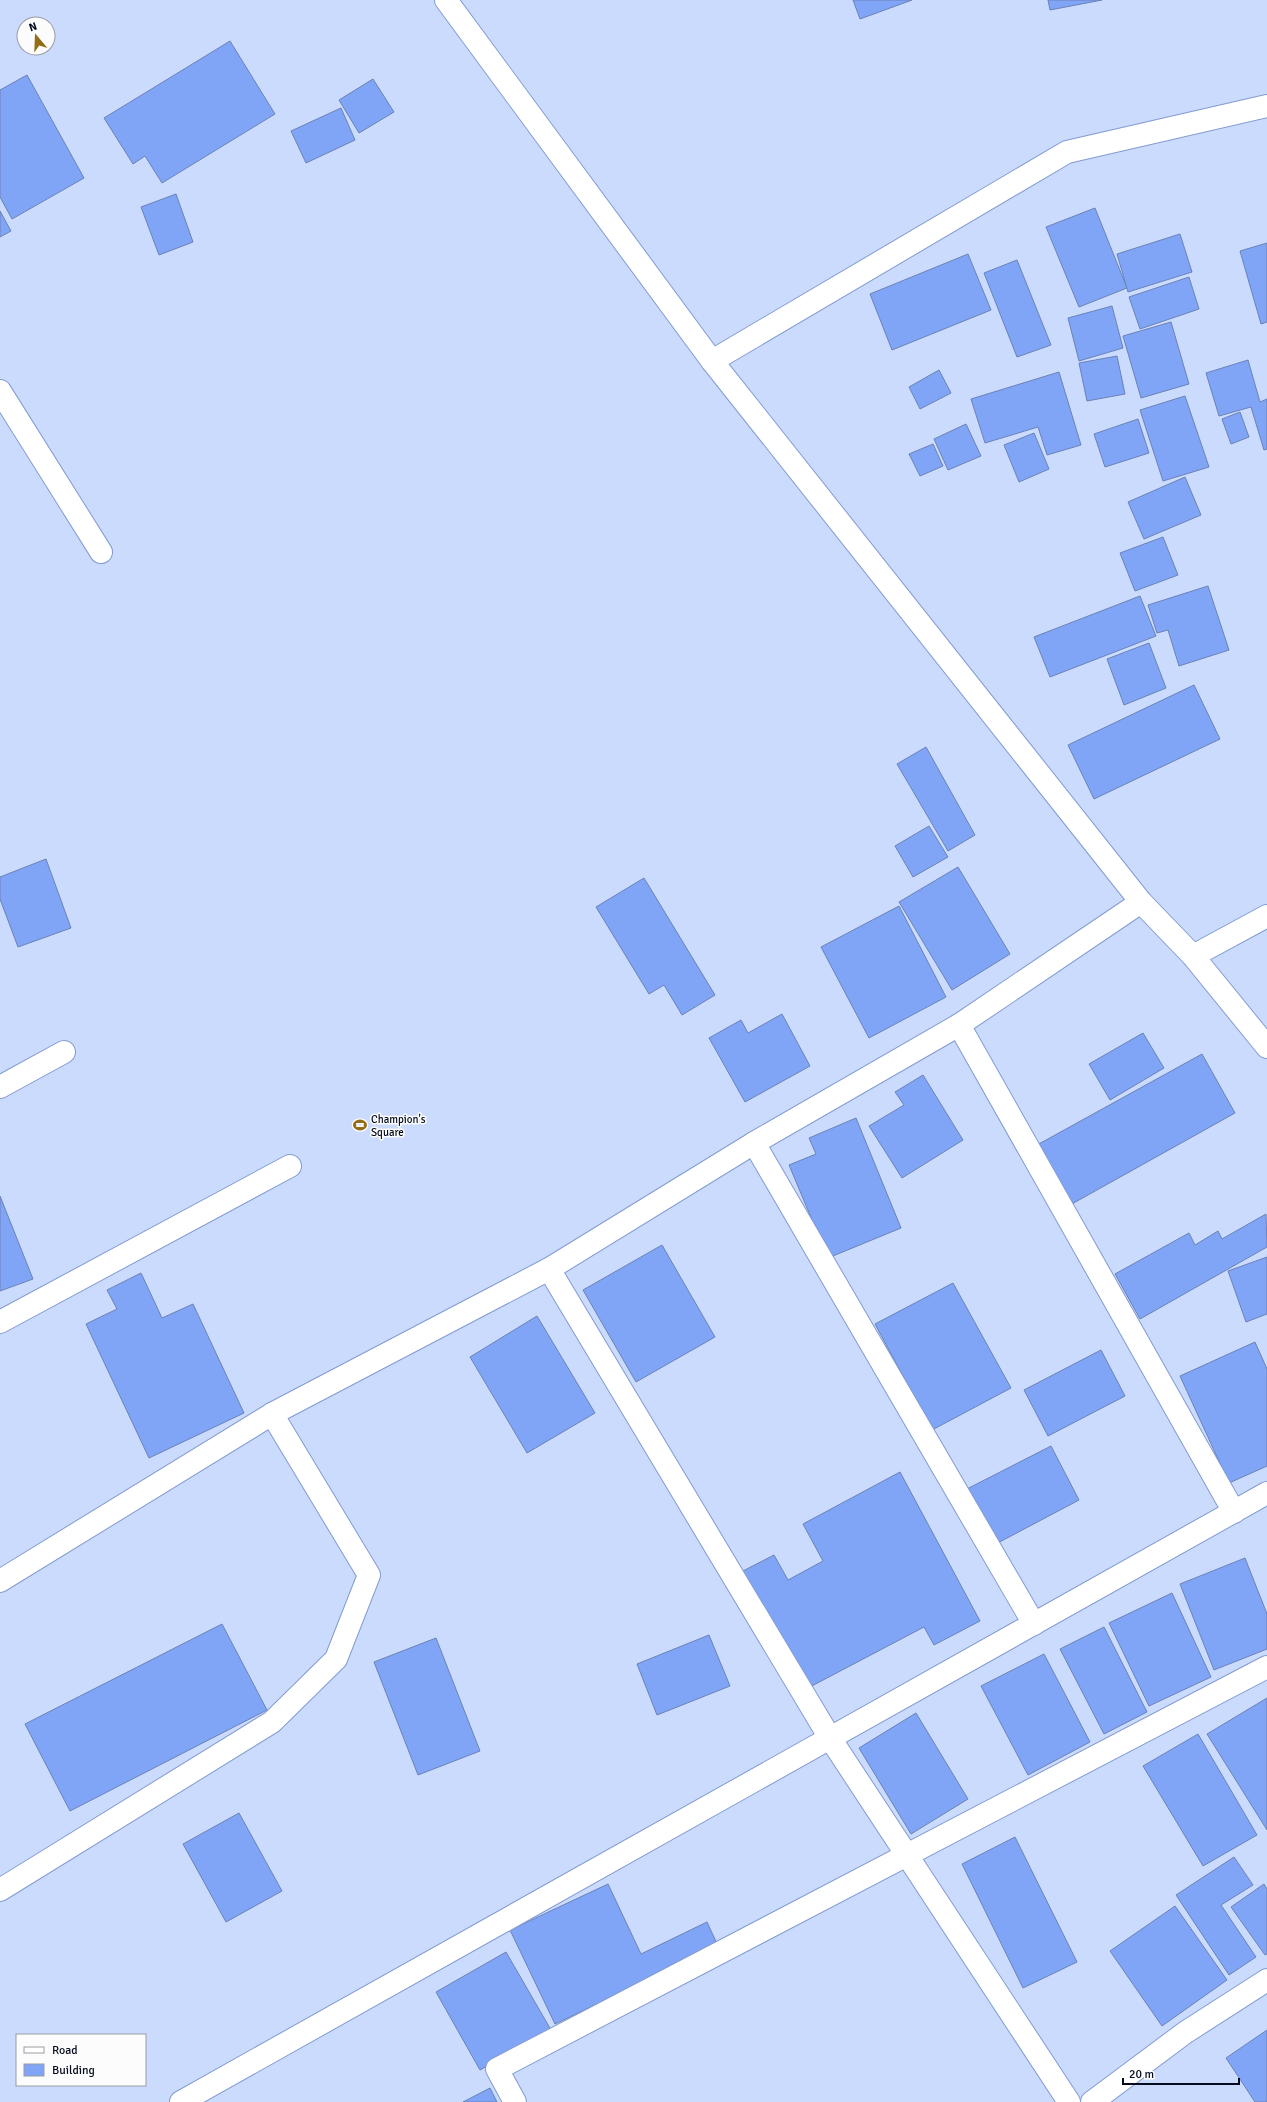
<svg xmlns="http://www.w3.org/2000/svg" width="1267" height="2102" viewBox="0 0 1267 2102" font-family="Signika,sans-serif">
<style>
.building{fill:#80a5f7;stroke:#6a82b6}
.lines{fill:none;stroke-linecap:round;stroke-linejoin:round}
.street-casing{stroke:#829bd1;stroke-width:24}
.secondary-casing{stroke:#829bd1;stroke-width:24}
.street{stroke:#fff;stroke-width:22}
.secondary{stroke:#fff;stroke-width:22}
.labels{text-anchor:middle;stroke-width:3;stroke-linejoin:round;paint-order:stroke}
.poi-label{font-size:11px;fill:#050b1e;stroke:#fcfcfc;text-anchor:start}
</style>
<rect width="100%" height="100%" fill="#cbdbfe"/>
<!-- building -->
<g class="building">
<polygon points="853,0 912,0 860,19"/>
<polygon points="1048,0 1102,0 1050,10"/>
<polygon points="230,41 275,114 162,183 145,156 133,164 104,118"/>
<polygon points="27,75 84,178 12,219 0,197 0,90"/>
<polygon points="373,79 394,112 359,133 339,100"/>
<polygon points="341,108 355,140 306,163 291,131"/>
<polygon points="176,194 193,242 159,255 141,207"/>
<polygon points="1095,208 1127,288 1079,307 1046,227"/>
<polygon points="0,211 11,231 0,237"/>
<polygon points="1180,234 1192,272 1128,292 1117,254"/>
<polygon points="1267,243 1267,322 1261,324 1240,251"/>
<polygon points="968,254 991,310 892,350 870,294"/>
<polygon points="1017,260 1051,345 1017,357 984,273"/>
<polygon points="1189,277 1199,309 1140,329 1129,297"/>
<polygon points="1112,306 1123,348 1079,361 1068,318"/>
<polygon points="1171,322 1189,384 1141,398 1123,336"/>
<polygon points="1117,356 1125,394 1087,401 1079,363"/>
<polygon points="1248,360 1260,402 1267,399 1267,449 1264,450 1251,407 1219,416 1206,373"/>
<polygon points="939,370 951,393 920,409 909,387"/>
<polygon points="1059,372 1081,445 1047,455 1038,427 985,443 971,399"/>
<polygon points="1185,396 1209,467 1163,481 1140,410"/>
<polygon points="1240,412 1249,437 1231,444 1222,419"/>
<polygon points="1138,419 1149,453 1105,467 1094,434"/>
<polygon points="966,424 981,456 948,470 934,439"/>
<polygon points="1034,433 1049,469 1019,482 1004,445"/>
<polygon points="933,444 943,466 920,476 909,454"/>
<polygon points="1185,477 1201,515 1144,539 1128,502"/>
<polygon points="1163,537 1178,575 1135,591 1120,553"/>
<polygon points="1208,586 1229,650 1179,666 1168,630 1157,633 1148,605"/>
<polygon points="1140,596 1156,636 1050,677 1034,637"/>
<polygon points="1149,643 1166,688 1124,705 1107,659"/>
<polygon points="1194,685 1220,739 1094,799 1068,745"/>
<polygon points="926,747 975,835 948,851 897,764"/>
<polygon points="929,826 948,857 913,877 895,846"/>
<polygon points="46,859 71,928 18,947 0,899 0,877"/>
<polygon points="958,867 1010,954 952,990 899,902"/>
<polygon points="644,878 715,995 682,1015 664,985 649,994 596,907"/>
<polygon points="899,906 946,997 869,1038 821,947"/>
<polygon points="782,1014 810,1066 745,1102 709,1038 741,1020 748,1033"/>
<polygon points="1143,1033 1164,1068 1110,1100 1089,1064"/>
<polygon points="1202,1054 1235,1113 1070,1205 1037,1145"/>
<polygon points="923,1075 963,1140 902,1178 869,1126 904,1105 895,1092"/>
<polygon points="856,1118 901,1228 828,1258 789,1165 816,1154 809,1138"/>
<polygon points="0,1196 33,1279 0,1291"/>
<polygon points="1266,1214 1267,1247 1140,1319 1115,1274 1189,1233 1195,1245 1218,1231 1222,1239"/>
<polygon points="662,1245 715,1337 636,1382 583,1290"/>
<polygon points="1267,1257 1267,1314 1246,1322 1228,1271"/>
<polygon points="141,1273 162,1318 193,1304 244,1413 149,1458 86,1324 117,1309 107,1290"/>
<polygon points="953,1283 1011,1388 932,1430 875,1324"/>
<polygon points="537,1316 595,1413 527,1453 470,1357"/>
<polygon points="1255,1342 1267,1369 1267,1466 1229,1483 1180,1376"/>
<polygon points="1101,1350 1125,1396 1048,1436 1024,1390"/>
<polygon points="1051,1446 1079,1500 992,1546 963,1491"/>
<polygon points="900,1472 980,1621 934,1645 924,1627 806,1689 743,1571 774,1555 788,1580 823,1561 803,1524"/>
<polygon points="1245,1558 1267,1614 1267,1649 1214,1670 1180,1584"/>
<polygon points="1172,1593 1211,1677 1149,1706 1109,1623"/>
<polygon points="222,1624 267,1710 70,1811 25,1724"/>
<polygon points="1104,1627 1147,1712 1104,1734 1060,1649"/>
<polygon points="709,1635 730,1686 657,1715 637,1664"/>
<polygon points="436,1638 480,1751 418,1775 374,1662"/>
<polygon points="1044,1654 1090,1742 1028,1775 981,1686"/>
<polygon points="1267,1698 1267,1830 1207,1734"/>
<polygon points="916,1713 968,1799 911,1834 859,1748"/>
<polygon points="1198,1734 1257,1835 1203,1866 1143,1766"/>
<polygon points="239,1813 282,1891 226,1922 183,1844"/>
<polygon points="1015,1837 1077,1962 1023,1988 962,1864"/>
<polygon points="1234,1857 1253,1885 1221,1905 1256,1957 1229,1975 1176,1895"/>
<polygon points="608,1884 641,1954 707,1922 718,1946 555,2024 510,1930"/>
<polygon points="1264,1884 1267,1889 1267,1954 1265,1955 1231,1907"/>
<polygon points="1175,1906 1227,1980 1162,2026 1110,1951"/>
<polygon points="506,1952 551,2030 480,2070 436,1992"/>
<polygon points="1267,2030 1267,2102 1255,2102 1226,2058"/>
<polygon points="490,2088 497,2102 463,2102"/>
</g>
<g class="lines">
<!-- street casing -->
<g class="street-casing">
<g id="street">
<polyline points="712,361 1067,152 1267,106"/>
<polyline points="0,391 101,552"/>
<polyline points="1193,956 1267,916"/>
<polyline points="959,1025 1234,1512"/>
<polyline points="0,1087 64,1052"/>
<polyline points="754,1143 1034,1624"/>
<polyline points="549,1269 830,1738 1069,2102"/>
<polyline points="0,1322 290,1166"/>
<polyline points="0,1890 272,1722 336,1659 369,1575 272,1414"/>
<polyline points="181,2102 1267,1493"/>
<polyline points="515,2102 497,2069 1267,1667"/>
<polyline points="1092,2102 1186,2032 1267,1980"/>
</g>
</g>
<!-- secondary casing -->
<g class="secondary-casing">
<g id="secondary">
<polyline points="446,0 712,361 1141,902 1193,956 1267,1047"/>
<polyline points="0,1581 272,1414 549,1269 754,1143 959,1025 1141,902"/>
</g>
</g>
<!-- street -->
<use href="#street" class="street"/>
<!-- secondary -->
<use href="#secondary" class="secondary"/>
</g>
<!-- icons -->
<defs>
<g id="stadium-bare" transform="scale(1.08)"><path d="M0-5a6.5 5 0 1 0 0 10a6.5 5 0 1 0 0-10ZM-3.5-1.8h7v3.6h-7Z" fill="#926f16" stroke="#fcfcfc" stroke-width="2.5" paint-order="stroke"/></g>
</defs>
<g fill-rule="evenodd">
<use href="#stadium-bare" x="360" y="1125"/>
</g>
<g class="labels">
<!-- poi labels -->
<g class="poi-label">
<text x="371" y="1123">Champion's<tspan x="371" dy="13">Square</tspan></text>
</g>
</g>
<!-- legend -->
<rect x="16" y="2034" width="130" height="52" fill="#fcfcfc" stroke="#999ca3"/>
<rect x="24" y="2047" width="20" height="6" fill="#ffffff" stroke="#999ca3"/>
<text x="52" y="2054" font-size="12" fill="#050b1e">Road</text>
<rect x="24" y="2064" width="20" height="12" fill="#80a5f7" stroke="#999ca3"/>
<text x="52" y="2074" font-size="12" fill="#050b1e">Building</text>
<!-- north arrow -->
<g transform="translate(36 36) rotate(341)"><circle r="19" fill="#fcfcfc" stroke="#999ca3"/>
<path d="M0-3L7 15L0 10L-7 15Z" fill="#926f16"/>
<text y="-6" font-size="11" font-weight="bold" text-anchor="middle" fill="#050b1e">N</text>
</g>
<!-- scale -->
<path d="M1123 2078v6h116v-6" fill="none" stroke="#050b1e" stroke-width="2"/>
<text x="1129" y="2078" font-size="12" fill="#050b1e" stroke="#fcfcfc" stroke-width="3" paint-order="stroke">20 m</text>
</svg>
